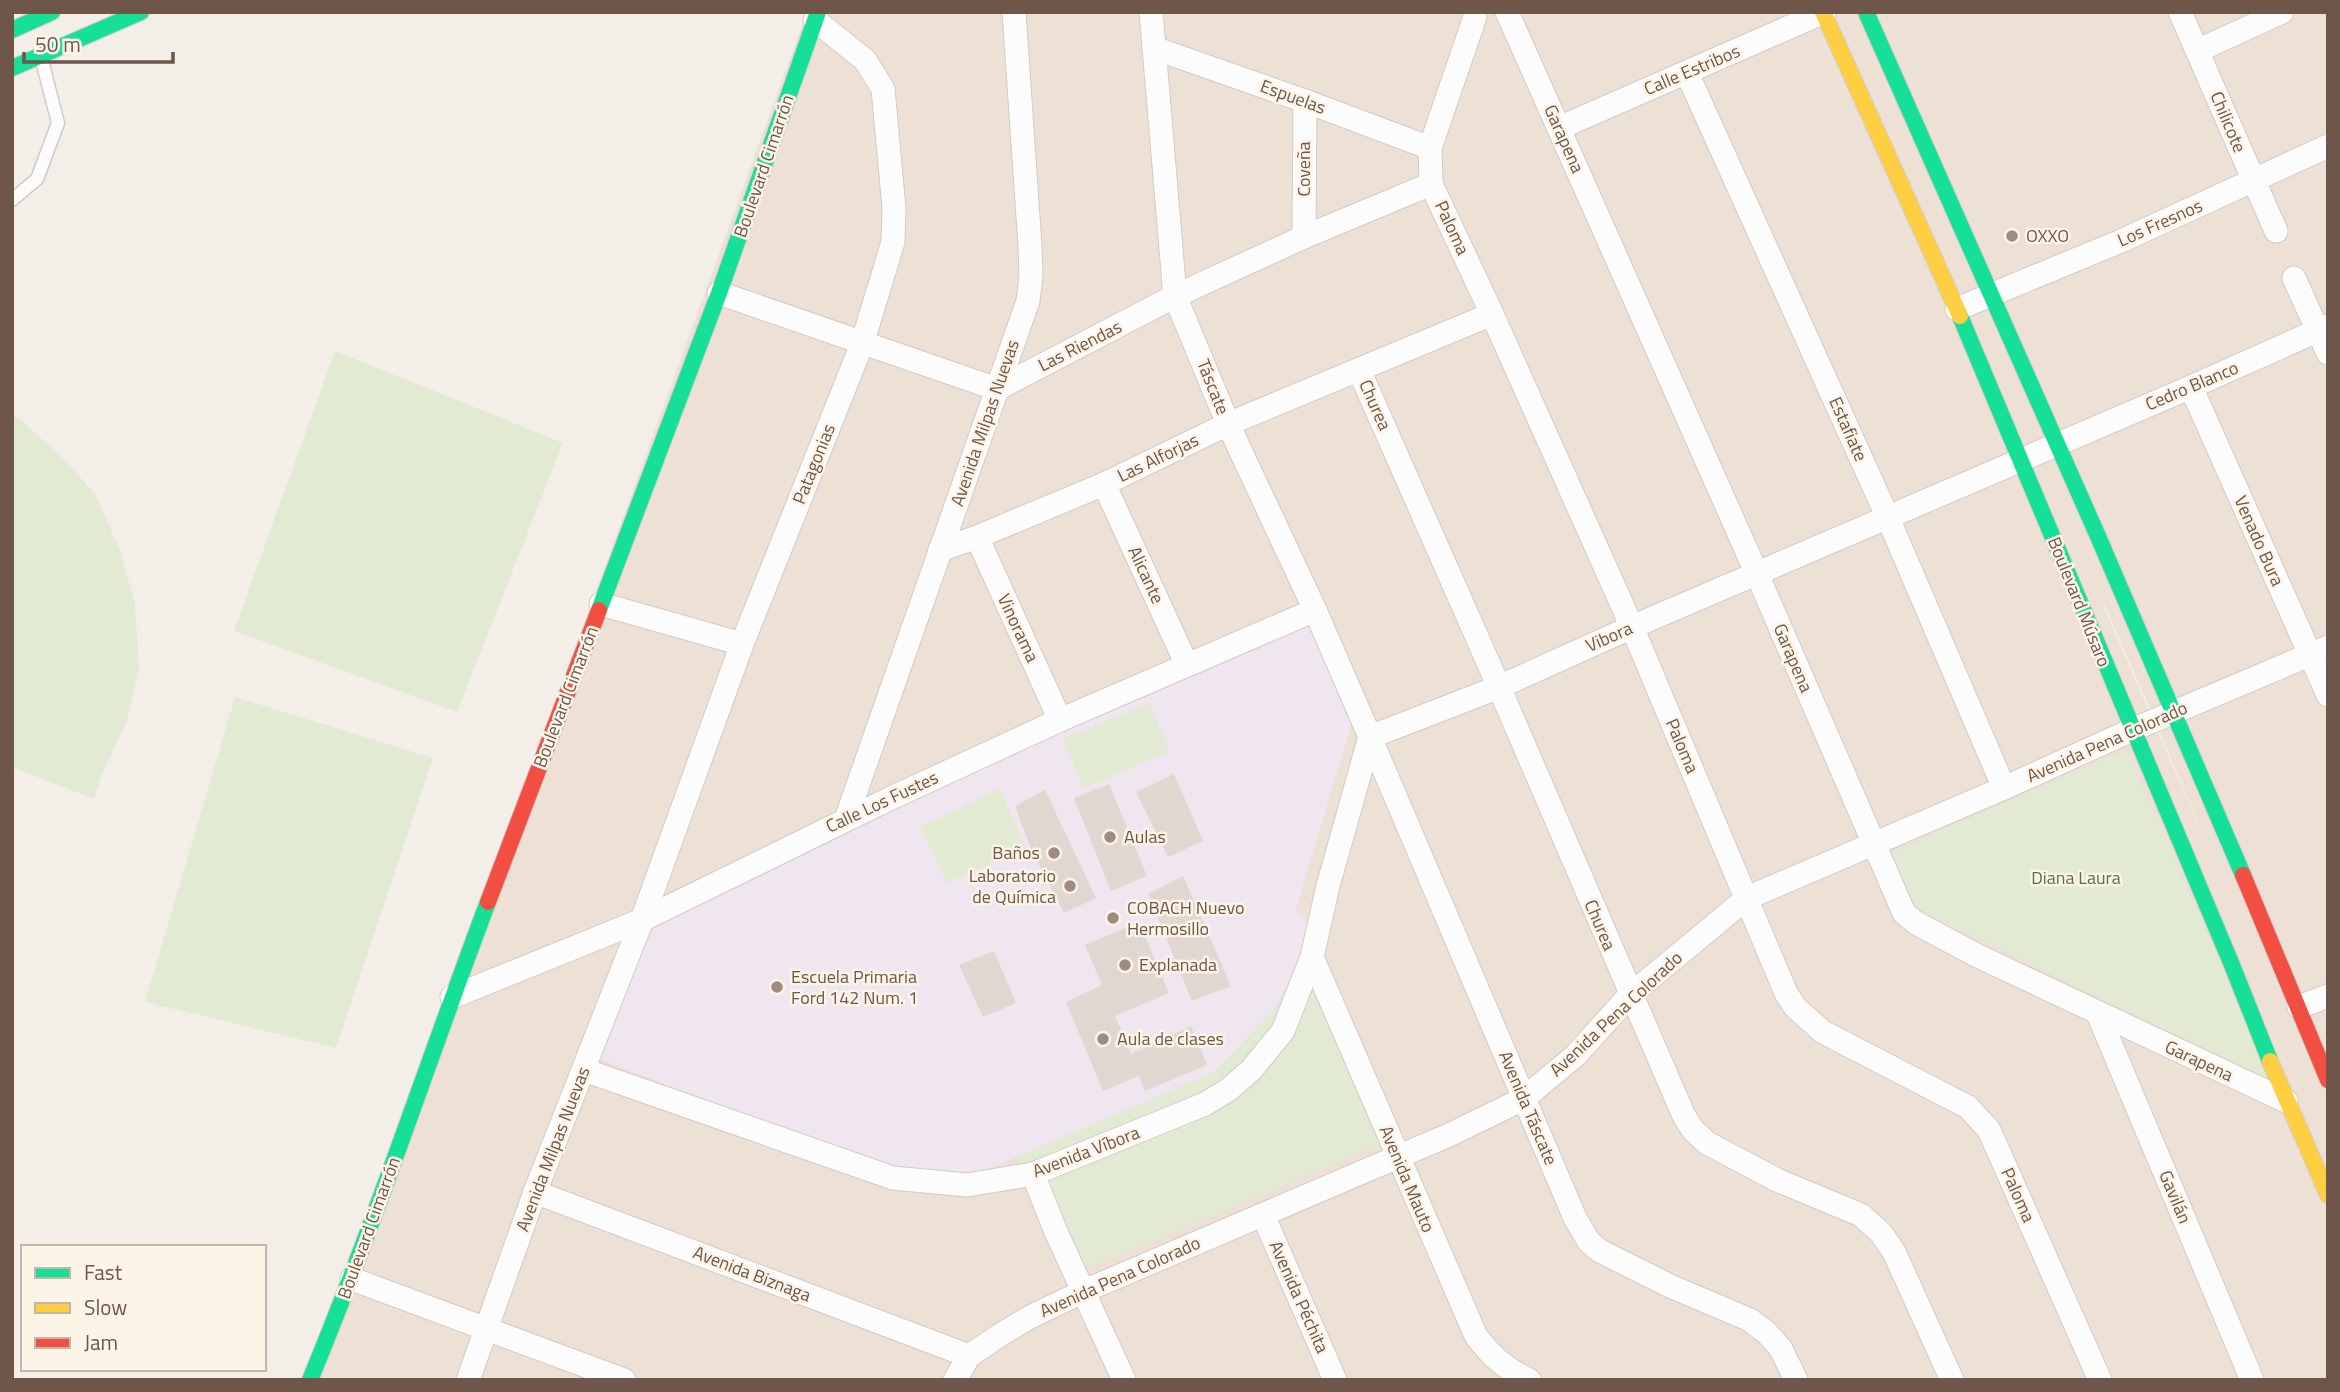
<svg xmlns="http://www.w3.org/2000/svg" width="2340" height="1392" viewBox="0 0 2340 1392" font-family="'Titillium Web',sans-serif">
<style>
.residential{fill:#ede1d5;fill-rule:evenodd}
.education{fill:#f0e6f0}
.green{fill:#e2ead3}
.building{fill:#e0d7d0}
.lines{fill:none;stroke-linecap:round;stroke-linejoin:round}
.lane-casing{stroke:#d2cbc5;stroke-width:15}
.street-casing{stroke:#d2cbc5;stroke-width:25}
.fast-casing{stroke:#d3cbc4;stroke-width:18}
.slow-casing{stroke:#d3cbc4;stroke-width:18}
.jam-casing{stroke:#d3cbc4;stroke-width:18}
.lane{stroke:#fdfcfc;stroke-width:12}
.street{stroke:#fdfcfc;stroke-width:23}
.fast{stroke:#16e098;stroke-width:16}
.slow{stroke:#ffcf43;stroke-width:16}
.jam{stroke:#f24e42;stroke-width:16}
.poi-dot{fill:#9e8b82;stroke:#fdf4e8;stroke-width:2.5}
.labels{text-anchor:middle;stroke-width:5;stroke-linejoin:round;paint-order:stroke}
.street-label{font-size:18px;fill:#6f564b;stroke:#fdf4e8}
.poi-label{font-size:18px;fill:#6f564b;stroke:#fdf4e8;text-anchor:start}
.park-label{font-size:18px;fill:#557444;stroke:#fdf4e8}
</style>
<rect width="100%" height="100%" fill="#f4eee8"/>
<!-- residential -->
<path class="residential" d="M807,12H2328V1380H309ZM2104,604L2151,711L2216,866L2103,605Z"/>
<!-- education -->
<polygon class="education" points="1304,614 1352,722 1295,912 1319,925 1272,1012 1214,1072 965,1179 894,1171 579,1051 627,934"/>
<!-- green -->
<g class="green">
<polygon points="335,351 563,443 457,712 234,631"/>
<polygon points="12,415 21,420 64,459 95,494 120,550 135,604 139,668 127,721 102,774 94,799 12,767"/>
<polygon points="235,697 433,758 336,1048 145,1002"/>
<polygon points="1150,703 1169,752 1084,788 1062,739"/>
<polygon points="2126,750 2271,1080 1902,901 1883,857"/>
<polygon points="1000,789 1026,848 947,883 920,827"/>
<polygon points="1310,948 1386,1141 1069,1276 1015,1158 1214,1072 1272,1012"/>
</g>
<!-- building -->
<g class="building">
<polygon points="1174,774 1203,841 1168,857 1136,792"/>
<polygon points="1109,784 1147,876 1111,891 1074,798"/>
<polygon points="1045,790 1096,898 1064,913 1031,849 1015,806"/>
<polygon points="1183,876 1231,986 1192,1001 1148,894"/>
<polygon points="1139,922 1169,993 1115,1016 1131,1054 1191,1026 1207,1065 1145,1091 1139,1076 1103,1091 1066,1002 1102,985 1085,945"/>
<polygon points="994,951 1016,1003 983,1017 959,965"/>
</g>
<g class="lines">
<!-- lane casing -->
<g class="lane-casing">
<polyline id="lane" points="12,200 37,179 58,123 41,57"/>
</g>
<!-- street casing -->
<g class="street-casing">
<g id="street">
<polyline points="1151,12 1175,296 1228,424 1315,610 1370,737 1575,1218 1589,1242 1600,1251 1670,1286 1750,1320 1767,1333 1781,1349 1796,1380"/>
<polyline points="1507,12 1757,574 1904,913 1916,923 1978,956 2286,1101"/>
<polyline points="2180,12 2276,231"/>
<polyline points="1475,17 1430,148 1431,184 1492,314 1632,627 1786,993 1795,1007 1823,1032 1968,1107 1989,1130 2100,1380"/>
<polyline points="1154,48 1305,101 1430,148"/>
<polyline points="2197,51 2282,12"/>
<polyline points="1687,73 1888,518 2004,788"/>
<polyline points="1559,128 1824,12"/>
<polyline points="1304,237 1305,101"/>
<polyline points="2294,278 2328,353"/>
<polyline points="719,293 997,389 1175,296 1304,237 1431,184"/>
<polyline points="1957,309 2121,241 2328,146"/>
<polyline points="1359,370 1499,687 1684,1116 1693,1130 1707,1143 1777,1180 1861,1215 1881,1233 1894,1252 1952,1380"/>
<polyline points="2191,387 2328,695"/>
<polyline points="1104,484 1187,665"/>
<polyline points="977,537 1060,720"/>
<polyline points="940,550 977,537 1104,484 1228,424 1492,314"/>
<polyline points="601,604 742,644"/>
<polyline points="846,819 1028,301 1031,276 1030,246 1014,12"/>
<path d="M1312,957L1476,1336C1493,1358 1505,1368 1529,1380"/>
<polyline points="452,997 642,920 889,799 1060,720 1315,610"/>
<polyline points="2299,1007 2328,996"/>
<polyline points="2098,1014 2252,1380"/>
<polyline points="584,1070 893,1178 967,1185 1033,1174 1205,1104 1228,1090 1251,1070 1283,1031 1312,957 1328,886 1370,737 1499,687 1632,627 2191,387 2328,326"/>
<polyline points="1033,1174 1056,1232 1124,1380"/>
<polyline points="535,1192 969,1356"/>
<polyline points="1263,1215 1335,1380"/>
<polyline points="352,1279 624,1380"/>
<polyline points="468,1380 535,1192 642,920 742,644 862,344 893,242 894,208 883,89 865,60 815,20"/>
<polyline points="955,1380 969,1356 1000,1335 1030,1317 1082,1292 1449,1135 1523,1099 1575,1056 1630,995 1747,898 2004,788 2132,730 2328,647"/>
</g>
</g>
<!-- fast casing -->
<g class="fast-casing">
<g id="fast">
<polyline points="1866,12 2097,534 2243,875"/>
<polyline points="12,30 52,12"/>
<polyline points="12,68 141,12"/>
<polyline points="1960,316 2232,965 2270,1061"/>
<polyline points="599,610 719,293 818,12"/>
<path d="M310,1380C375,1223 428,1061 488,902"/>
</g>
</g>
<!-- slow casing -->
<g class="slow-casing">
<g id="slow">
<polyline points="1823,12 1960,316"/>
<polyline points="2270,1061 2328,1195"/>
</g>
</g>
<!-- jam casing -->
<g class="jam-casing">
<g id="jam">
<polyline points="2243,875 2328,1080"/>
<polyline points="488,902 599,610"/>
</g>
</g>
<!-- lane -->
<use href="#lane" class="lane"/>
<!-- street -->
<use href="#street" class="street"/>
<!-- fast -->
<use href="#fast" class="fast"/>
<!-- slow -->
<use href="#slow" class="slow"/>
<!-- jam -->
<use href="#jam" class="jam"/>
</g>
<!-- markers -->
<g class="poi-dot">
<circle cx="2012" cy="236" r="7"/>
<circle cx="1110" cy="837" r="7"/>
<circle cx="1054" cy="853" r="7"/>
<circle cx="1070" cy="886" r="7"/>
<circle cx="1113" cy="918" r="7"/>
<circle cx="1125" cy="965" r="7"/>
<circle cx="777" cy="987" r="7"/>
<circle cx="1103" cy="1039" r="7"/>
</g>
<g class="labels">
<!-- street labels -->
<g class="street-label">
<text transform="translate(1692 70) rotate(-23)" y="6">Calle Estribos</text>
<text transform="translate(1293 97) rotate(20)" y="6">Espuelas</text>
<text transform="translate(2228 122) rotate(67)" y="6">Chilicote</text>
<text transform="translate(1564 139) rotate(66)" y="6">Garapena</text>
<text transform="translate(764 166) rotate(-71)" y="6">Boulevard Cimarrón</text>
<text transform="translate(1304 169) rotate(-90)" y="6">Coveña</text>
<text transform="translate(2160 223) rotate(-24)" y="6">Los Fresnos</text>
<text transform="translate(1452 228) rotate(65)" y="6">Paloma</text>
<text transform="translate(1080 346) rotate(-27)" y="6">Las Riendas</text>
<text transform="translate(2192 386) rotate(-23)" y="6">Cedro Blanco</text>
<text transform="translate(1213 387) rotate(68)" y="6">Táscate</text>
<text transform="translate(1375 405) rotate(66)" y="6">Churea</text>
<text transform="translate(985 423) rotate(-71)" y="6">Avenida Milpas Nuevas</text>
<text transform="translate(1848 429) rotate(66)" y="6">Estafiate</text>
<text transform="translate(1158 458) rotate(-26)" y="6">Las Alforjas</text>
<text transform="translate(814 464) rotate(-68)" y="6">Patagonias</text>
<text transform="translate(2259 541) rotate(66)" y="6">Venado Bura</text>
<text transform="translate(1146 575) rotate(65)" y="6">Alicante</text>
<text transform="translate(2079 602) rotate(68)" y="6">Boulevard Músaro</text>
<text transform="translate(1018 628) rotate(65)" y="6">Vinorama</text>
<text transform="translate(1609 637) rotate(-24)" y="6">Vibora</text>
<text transform="translate(1793 658) rotate(67)" y="6">Garapena</text>
<text transform="translate(566 697) rotate(-69)" y="6">Boulevard Cimarrón</text>
<text transform="translate(2107 742) rotate(-24)" y="6">Avenida Pena Colorado</text>
<text transform="translate(1682 746) rotate(67)" y="6">Paloma</text>
<text transform="translate(882 802) rotate(-25)" y="6">Calle Los Fustes</text>
<text transform="translate(1600 925) rotate(67)" y="6">Churea</text>
<text transform="translate(1616 1014) rotate(-43)" y="6">Avenida Pena Colorado</text>
<text transform="translate(2199 1061) rotate(25)" y="6">Garapena</text>
<text transform="translate(1528 1108) rotate(67)" y="6">Avenida Táscate</text>
<text transform="translate(553 1149) rotate(-69)" y="6">Avenida Milpas Nuevas</text>
<text transform="translate(1086 1152) rotate(-21)" y="6">Avenida Víbora</text>
<text transform="translate(1407 1179) rotate(67)" y="6">Avenida Mauto</text>
<text transform="translate(2018 1195) rotate(66)" y="6">Paloma</text>
<text transform="translate(2175 1197) rotate(67)" y="6">Gavilán</text>
<text transform="translate(369 1228) rotate(-70)" y="6">Boulevard Cimarrón</text>
<text transform="translate(752 1274) rotate(21)" y="6">Avenida Biznaga</text>
<text transform="translate(1120 1277) rotate(-24)" y="6">Avenida Pena Colorado</text>
<text transform="translate(1299 1297) rotate(66)" y="6">Avenida Péchita</text>
</g>
<!-- poi labels -->
<g class="poi-label">
<text x="2026" y="242">OXXO</text>
<text x="1124" y="843">Aulas</text>
<text x="1040" y="859" text-anchor="end">Baños</text>
<text x="1056" y="882" text-anchor="end">Laboratorio<tspan x="1056" dy="21">de Química</tspan></text>
<text x="1127" y="914">COBACH Nuevo<tspan x="1127" dy="21">Hermosillo</tspan></text>
<text x="1139" y="971">Explanada</text>
<text x="791" y="983">Escuela Primaria<tspan x="791" dy="21">Ford 142 Num. 1</tspan></text>
<text x="1117" y="1045">Aula de clases</text>
</g>
<!-- park labels -->
<g class="park-label">
<text x="2076" y="884">Diana Laura</text>
</g>
</g>
<!-- border -->
<rect width="2340" height="1392" fill="none" stroke="#6f564b" stroke-width="28"/>
<!-- legend -->
<rect x="21" y="1245" width="245" height="126" fill="#fdf4e8" stroke="#c4b5a9" stroke-width="2"/>
<rect x="35" y="1268" width="35" height="10" fill="#16e098" stroke="#c4b5a9" stroke-width="2"/>
<text x="84" y="1280" font-size="21" fill="#6f564b">Fast</text>
<rect x="35" y="1303" width="35" height="10" fill="#ffcf43" stroke="#c4b5a9" stroke-width="2"/>
<text x="84" y="1315" font-size="21" fill="#6f564b">Slow</text>
<rect x="35" y="1338" width="35" height="10" fill="#f24e42" stroke="#c4b5a9" stroke-width="2"/>
<text x="84" y="1350" font-size="21" fill="#6f564b">Jam</text>
<!-- scale -->
<path d="M24 52v10h149v-10" fill="none" stroke="#6f564b" stroke-width="3.5"/>
<text x="35" y="52" font-size="21" fill="#6f564b" stroke="#fdf4e8" stroke-width="5" paint-order="stroke">50 m</text>
</svg>
